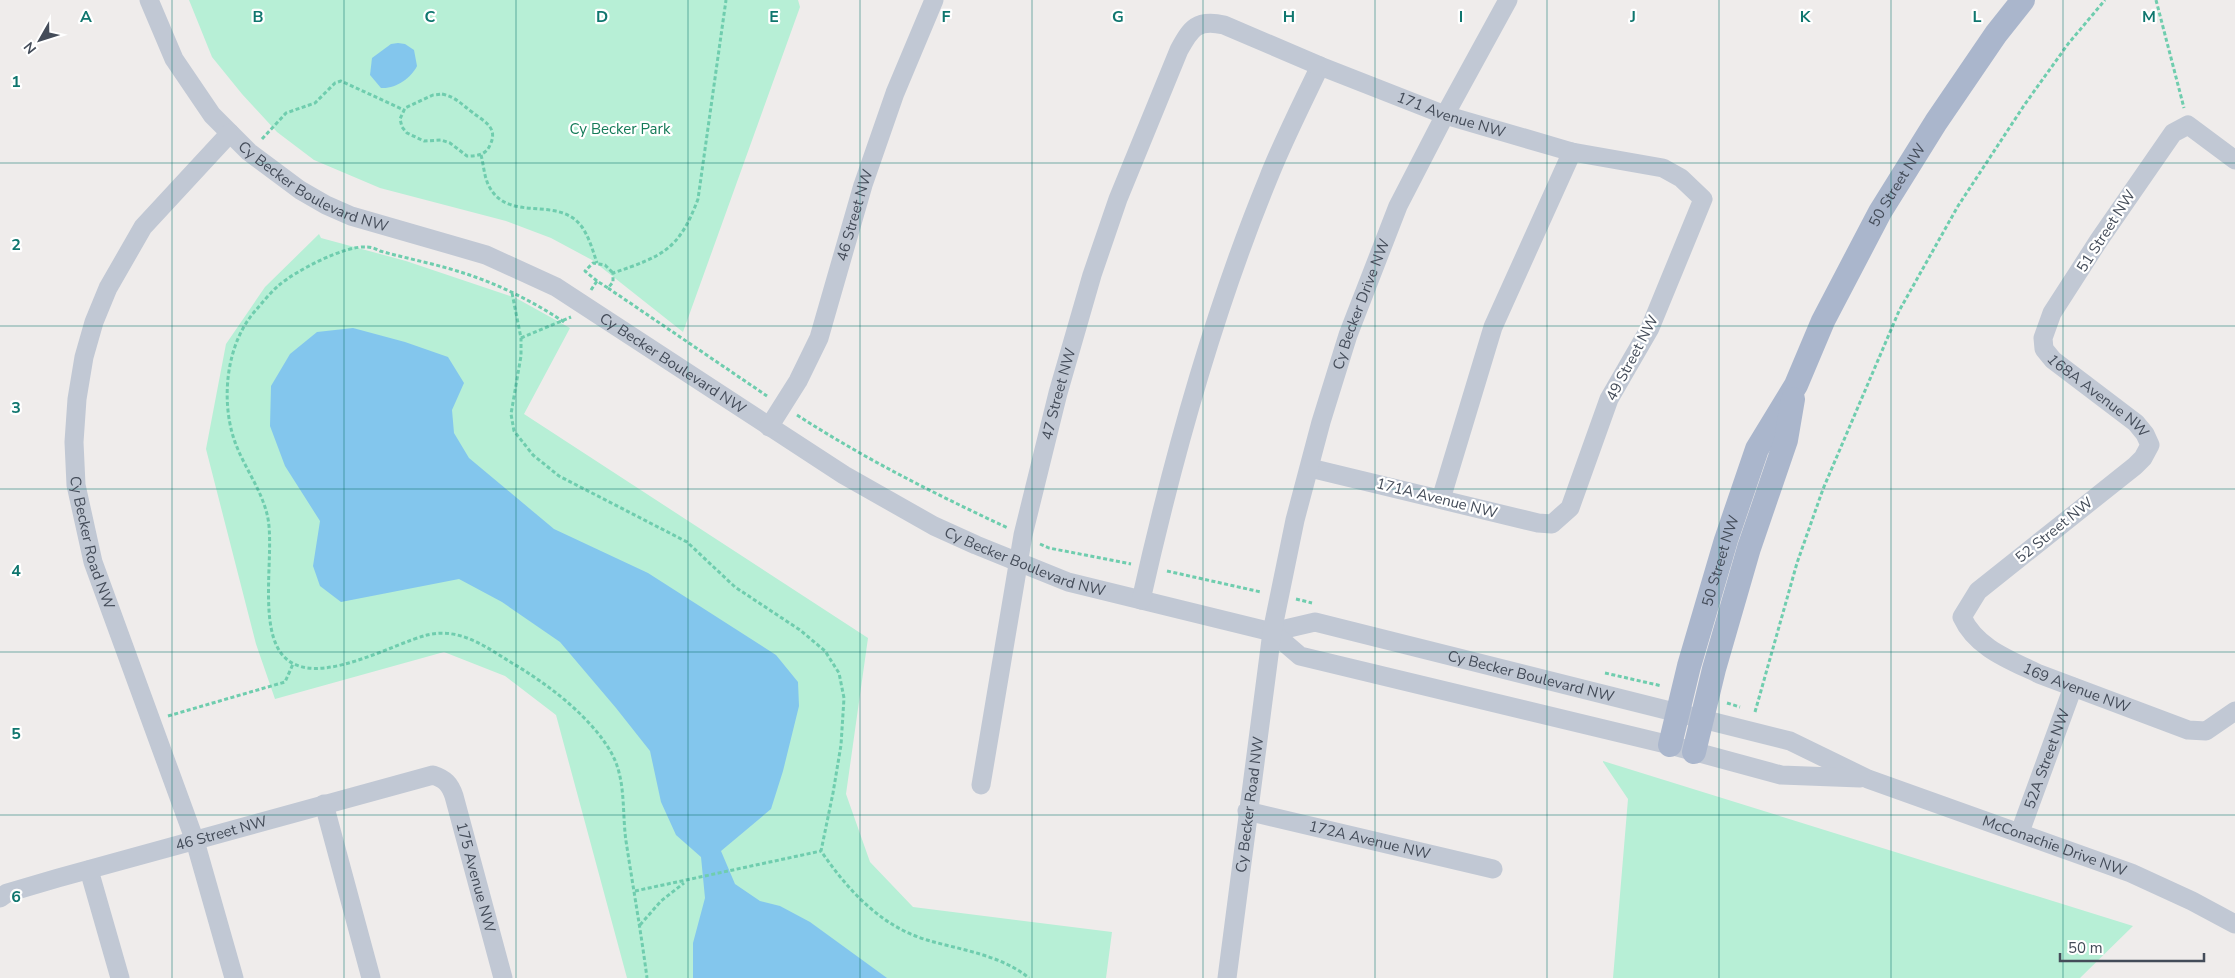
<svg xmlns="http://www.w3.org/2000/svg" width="2235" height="978" viewBox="0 0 2235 978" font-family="'Nunito Sans',sans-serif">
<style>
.green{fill:#b7efd6}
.water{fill:#83c6ed}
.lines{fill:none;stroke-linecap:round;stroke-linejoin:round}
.path{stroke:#6fcdae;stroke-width:3;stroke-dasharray:4 2.5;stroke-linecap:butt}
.minor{stroke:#c1c8d4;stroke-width:19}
.major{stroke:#aab6cc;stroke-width:24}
.grid{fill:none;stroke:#0f766e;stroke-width:1;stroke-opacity:0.55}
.labels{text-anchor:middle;stroke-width:4.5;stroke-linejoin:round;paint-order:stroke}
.street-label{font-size:15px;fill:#444c59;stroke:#fff}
.park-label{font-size:15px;fill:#147b58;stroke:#fff}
.grid-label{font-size:16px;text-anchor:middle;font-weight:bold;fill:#0f766e;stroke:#fff;stroke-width:4.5;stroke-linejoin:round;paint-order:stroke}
</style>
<rect width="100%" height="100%" fill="#efeceb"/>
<!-- green -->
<g class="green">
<polygon points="189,0 798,0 800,7 683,332 592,260 551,238 506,221 380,188 314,160 277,132 242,94 212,57"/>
<polygon points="319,234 321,238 406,261 516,298 570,328 524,414 868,638 846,794 870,862 913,907 1112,932 1106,978 627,978 556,715 505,676 444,652 275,699 256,644 206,449 226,344 265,287"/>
<polygon points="1603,762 1603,761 2133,926 2080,978 1613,978 1628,799"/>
</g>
<!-- water -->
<g class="water">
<path d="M398,43L405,44L414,50L417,66C411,78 396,89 381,88L370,75L372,58L391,44Z"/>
<polygon points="353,328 405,342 448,357 464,383 452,410 454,433 469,458 554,529 648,573 776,655 798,682 799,706 783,771 771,809 721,851 735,884 760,901 780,906 810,922 887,978 693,978 693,943 705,898 701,857 676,835 661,802 650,751 616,708 560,642 502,602 459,579 341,602 320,586 313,566 320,521 285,466 270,426 271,386 290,354 317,332"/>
</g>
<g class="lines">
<!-- path -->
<g class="path">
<polyline points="2156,0 2184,108"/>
<path d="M442,94C456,97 461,104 472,112C483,121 499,127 490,145C486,155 477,156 467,156L450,143L441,140L424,141L407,133L402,127L400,119L405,108L433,95Z"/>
<polyline points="262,139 286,113 315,103 335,83 341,81 404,110"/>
<path d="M481,155C484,166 484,178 490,188C510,223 559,195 582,227C589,237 593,251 597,263"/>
<polyline points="597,281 585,271 593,263 605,265 613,273"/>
<polyline points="608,288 767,396"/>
<path d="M591,290L597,281L608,288L613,282V273C663,256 679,250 698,199L726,0"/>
<path d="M512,293L521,338V356L511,414L514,431L533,455L559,476L687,542L735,587L800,630L825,651L839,673L844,698L841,745L833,793L821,851C847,889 880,926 927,940C961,950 1001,955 1029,978"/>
<path d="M564,322C531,300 494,282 457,271C431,263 405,258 380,251C376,249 372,247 367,247C345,245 295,271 278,286C270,293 263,302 256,310C227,342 221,396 233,436C241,463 260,486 267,514C277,552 252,644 294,664C329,681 393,644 427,635C460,627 486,647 512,663C548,684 594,719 613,756C626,782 622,813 626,841C633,887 641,932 647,978"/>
<polyline points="521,338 571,317"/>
<path d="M797,415C865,459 935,494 1008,528"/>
<polyline points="1040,544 1049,548 1131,564"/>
<polyline points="1167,571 1261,592"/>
<polyline points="1296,599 1312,603"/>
<polyline points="1605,673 1662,686"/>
<polyline points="1727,703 1740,707"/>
<polyline points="1755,712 1797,563 1823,489 1899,311 1958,206 2025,104 2068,44 2105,0"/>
<polyline points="168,716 285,682 293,664"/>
<polyline points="635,891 821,851"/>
<polyline points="640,925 661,901 684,883"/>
</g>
<!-- minor -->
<g class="minor">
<path id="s1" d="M149,0L174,59L212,115L249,152L300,190L326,205L351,216L486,255L556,287L844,475L934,526L976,545L1068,582L1272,632L1315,622L1790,741L1868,779L2131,873L2192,901L2235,924"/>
<path id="s2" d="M230,133L143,227L108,288L94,322L84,357L77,399L74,442L76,485L93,562L195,841L234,978"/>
<path id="s3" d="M2235,160L2188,125L2173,133L2099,240L2052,313L2043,338L2044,349L2053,360L2136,423L2145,434L2150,445L2143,458L2135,466L1978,591L1962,617C1976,648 2010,660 2039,674L2188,730L2206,731L2235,711"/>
<path id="s4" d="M769,427L798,381L819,338L863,185L895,93L934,0"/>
<polyline points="1441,499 1493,327 1572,152"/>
<path d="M1141,600C1173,457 1212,315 1268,179C1283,141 1302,104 1320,66"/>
<polyline points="1272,632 1300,656 1670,745 1781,775 1860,778"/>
<path id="s5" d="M981,785L1023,535L1058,393L1092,275L1118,199L1179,50C1191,28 1197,19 1224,25L1320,66L1445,115L1572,152L1663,168L1681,178L1703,199L1650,328L1609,399L1570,508L1552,524L1538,523L1310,468"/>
<polyline points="324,804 371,978"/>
<path id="s6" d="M1247,811L1493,869"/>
<path id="s7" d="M2020,832L2073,687"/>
<polyline points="89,870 120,978"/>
<path id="s8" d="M0,898L7,893L58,878L433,775C445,779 450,784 454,796L503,978"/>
<path id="s9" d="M1227,978L1272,632L1295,520L1321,422L1348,335L1398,206L1445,115L1508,0"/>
</g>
<!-- major -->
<g class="major">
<path id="s10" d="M1670,745L1689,666L1726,540L1757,449L1796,385L1823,321L1880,212L1936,122L1996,34L2023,0"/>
<polyline points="1694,752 1714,669 1749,548 1786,440 1793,399"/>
</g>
</g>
<!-- grid -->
<path class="grid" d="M172,0V978M344,0V978M516,0V978M688,0V978M860,0V978M1032,0V978M1203,0V978M1375,0V978M1547,0V978M1719,0V978M1891,0V978M2063,0V978M0,163H2235M0,326H2235M0,489H2235M0,652H2235M0,815H2235"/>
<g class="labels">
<!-- street labels -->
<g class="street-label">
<text dy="5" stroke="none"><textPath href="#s5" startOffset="1066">171 Avenue NW</textPath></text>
<text dy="5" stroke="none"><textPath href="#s1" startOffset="258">Cy Becker Boulevard NW</textPath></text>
<text dy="5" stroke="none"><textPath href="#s10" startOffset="608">50 Street NW</textPath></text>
<text dy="5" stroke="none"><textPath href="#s4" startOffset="230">46 Street NW</textPath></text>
<text transform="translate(2106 231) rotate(-57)" y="5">51 Street NW</text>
<text dy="5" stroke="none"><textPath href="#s9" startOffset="689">Cy Becker Drive NW</textPath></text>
<text transform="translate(1632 358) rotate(-62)" y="5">49 Street NW</text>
<text dy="5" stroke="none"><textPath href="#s1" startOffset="662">Cy Becker Boulevard NW</textPath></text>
<text dy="5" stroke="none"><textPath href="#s5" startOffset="399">47 Street NW</textPath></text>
<text dy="5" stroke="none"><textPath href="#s3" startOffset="402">168A Avenue NW</textPath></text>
<text transform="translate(1437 498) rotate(14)" y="5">171A Avenue NW</text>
<text transform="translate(2054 530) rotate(-39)" y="5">52 Street NW</text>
<text dy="5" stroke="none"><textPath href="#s2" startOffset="460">Cy Becker Road NW</textPath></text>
<text dy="5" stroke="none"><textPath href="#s1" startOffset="1068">Cy Becker Boulevard NW</textPath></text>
<text dy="5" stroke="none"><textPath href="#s10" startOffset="191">50 Street NW</textPath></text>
<text dy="5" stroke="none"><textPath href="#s1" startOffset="1592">Cy Becker Boulevard NW</textPath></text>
<text dy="5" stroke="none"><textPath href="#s3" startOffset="870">169 Avenue NW</textPath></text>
<text dy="5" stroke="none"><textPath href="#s7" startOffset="78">52A Street NW</textPath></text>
<text dy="5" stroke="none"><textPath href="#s9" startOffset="175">Cy Becker Road NW</textPath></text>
<text dy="5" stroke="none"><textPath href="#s8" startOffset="231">46 Street NW</textPath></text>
<text dy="5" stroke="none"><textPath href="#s6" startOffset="126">172A Avenue NW</textPath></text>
<text dy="5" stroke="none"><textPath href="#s1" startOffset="2144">McConachie Drive NW</textPath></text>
<text dy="5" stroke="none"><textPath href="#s8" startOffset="566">175 Avenue NW</textPath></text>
</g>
<!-- park labels -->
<g class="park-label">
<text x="620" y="134">Cy Becker Park</text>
</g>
</g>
<g class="grid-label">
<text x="86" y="22">A</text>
<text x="258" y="22">B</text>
<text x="430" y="22">C</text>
<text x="602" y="22">D</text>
<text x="774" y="22">E</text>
<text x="946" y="22">F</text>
<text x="1118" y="22">G</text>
<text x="1289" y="22">H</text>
<text x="1461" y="22">I</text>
<text x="1633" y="22">J</text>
<text x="1805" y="22">K</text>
<text x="1977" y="22">L</text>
<text x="2149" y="22">M</text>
<text x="16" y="87">1</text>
<text x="16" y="250">2</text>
<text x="16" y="413">3</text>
<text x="16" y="576">4</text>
<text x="16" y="739">5</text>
<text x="16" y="902">6</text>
</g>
<!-- north arrow -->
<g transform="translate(40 40) rotate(231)" stroke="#ffffff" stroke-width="4" paint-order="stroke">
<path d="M0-4L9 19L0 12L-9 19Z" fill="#444c59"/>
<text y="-8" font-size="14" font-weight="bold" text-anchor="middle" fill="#444c59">N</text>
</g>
<!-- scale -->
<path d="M2060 953v8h144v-8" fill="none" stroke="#444c59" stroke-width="2.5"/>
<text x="2068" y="953" font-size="15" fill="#444c59" stroke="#ffffff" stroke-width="4" paint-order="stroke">50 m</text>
</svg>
